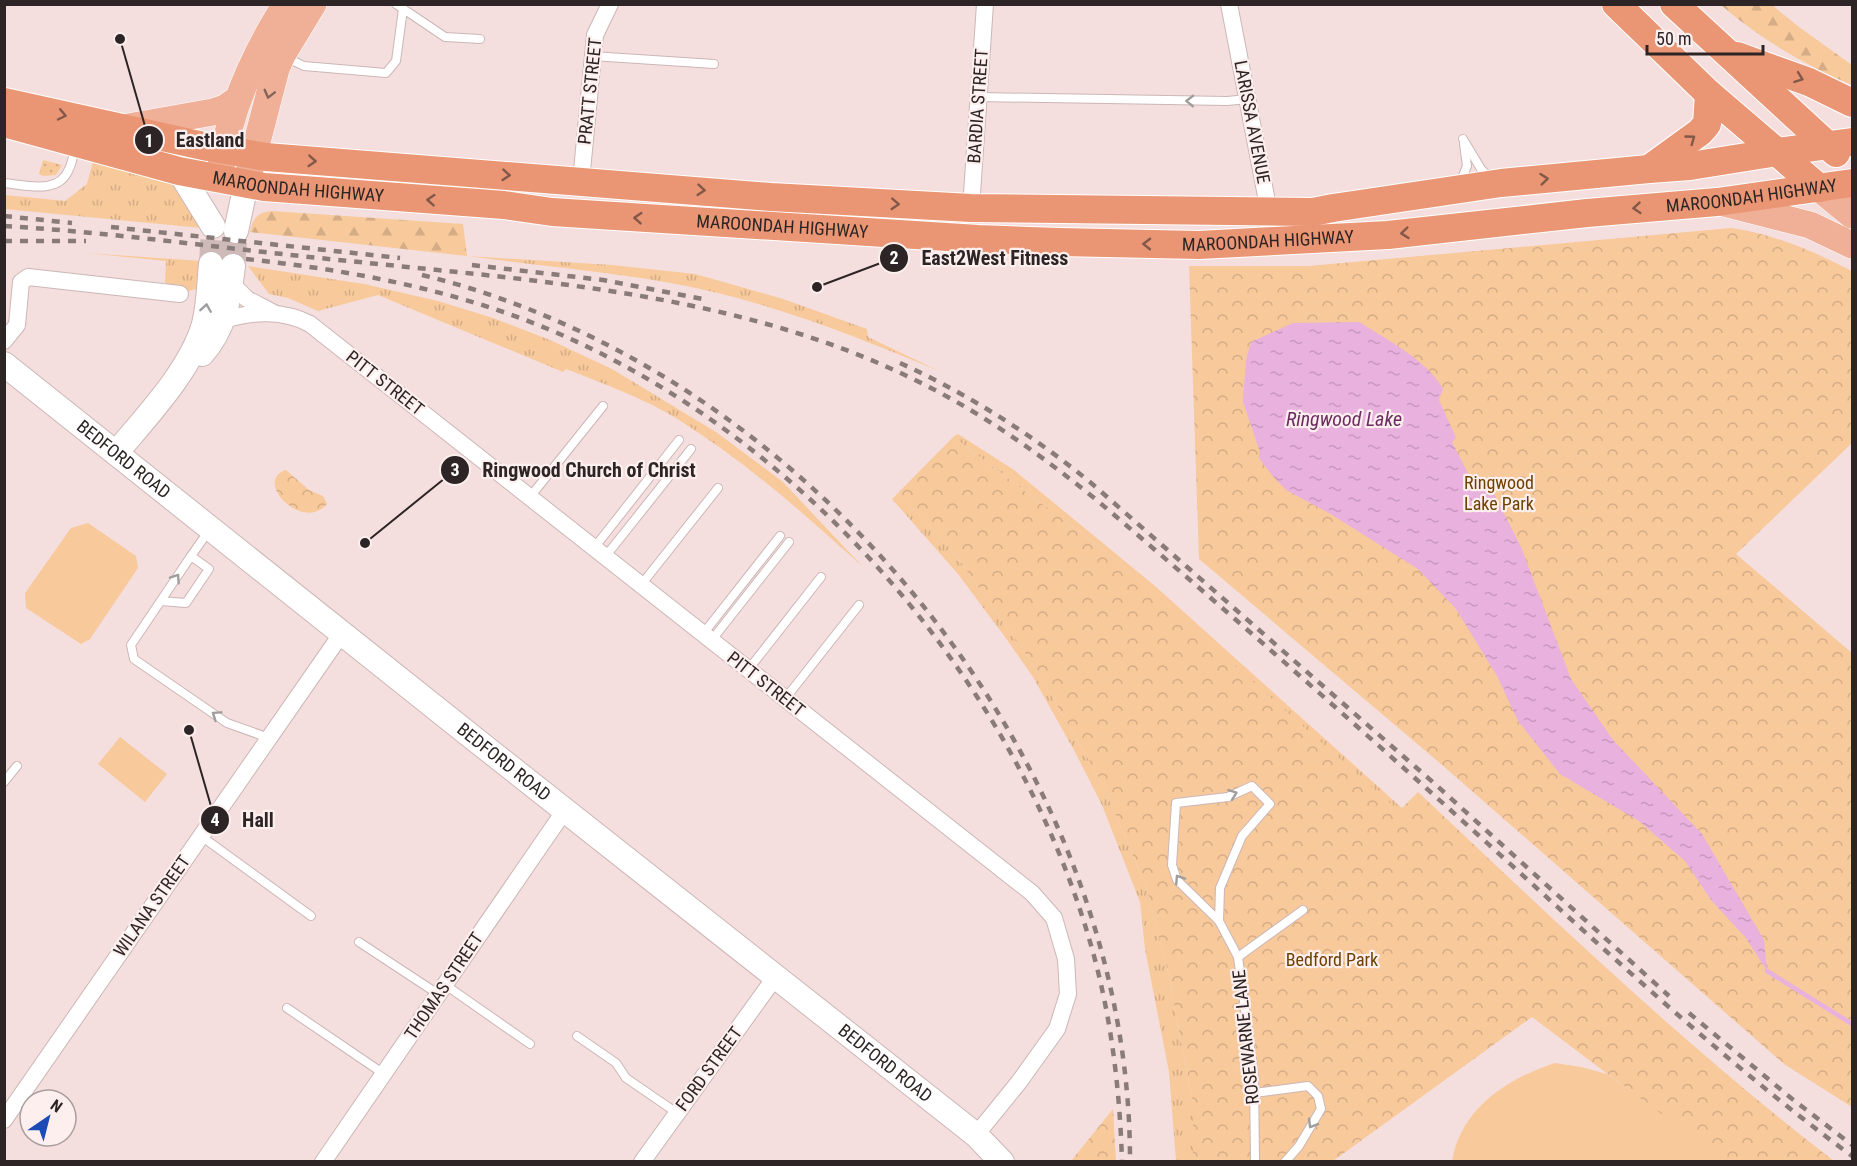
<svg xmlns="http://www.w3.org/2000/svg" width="1857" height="1166" viewBox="0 0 1857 1166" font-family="'Roboto Condensed',sans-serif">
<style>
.grass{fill:url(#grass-tufts)}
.forest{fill:url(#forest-firs)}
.park{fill:url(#park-crowns)}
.garden{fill:url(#garden-dots)}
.pitch{fill:#f7c99b}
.water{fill:url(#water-ripples)}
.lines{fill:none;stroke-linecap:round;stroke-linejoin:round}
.stream{stroke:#e9b1de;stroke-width:4.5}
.secondary-tunnel{stroke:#cdbab9;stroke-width:24;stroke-dasharray:24 12;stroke-linecap:butt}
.service-casing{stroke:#ccb6b6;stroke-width:10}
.minor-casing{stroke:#ccb6b6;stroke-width:18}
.secondary-casing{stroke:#ccb6b6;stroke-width:26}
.primary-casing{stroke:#fff;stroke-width:28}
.trunk-casing{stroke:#fff;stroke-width:30}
.service{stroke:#fff;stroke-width:8}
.minor{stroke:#fff;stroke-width:16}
.secondary{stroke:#fff;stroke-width:24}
.primary{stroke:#efb097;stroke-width:27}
.trunk{stroke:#ea9674;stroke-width:28}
.rail{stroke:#8a7b7b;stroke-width:4.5;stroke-dasharray:8 8;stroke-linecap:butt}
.oneway{stroke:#825849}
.oneway2{stroke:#846458}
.oneway3{stroke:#a09d9d}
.labels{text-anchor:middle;stroke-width:4.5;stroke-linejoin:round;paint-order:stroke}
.street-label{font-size:18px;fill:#2d2525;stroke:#fcefee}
.park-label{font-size:18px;fill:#6f4100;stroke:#fcefee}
.water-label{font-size:20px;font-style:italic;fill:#6b2b62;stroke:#fcefee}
.leader{fill:none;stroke:#2d2525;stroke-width:2}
.callout-dot{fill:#2d2525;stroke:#fcefee;stroke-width:2}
.mark-label{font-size:18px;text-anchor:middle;font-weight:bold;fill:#fff}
.callout-label{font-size:20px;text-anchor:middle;font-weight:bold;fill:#2d2525;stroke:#fcefee;stroke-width:4.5;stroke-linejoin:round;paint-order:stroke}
</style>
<defs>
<pattern id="grass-tufts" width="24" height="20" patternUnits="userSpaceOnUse" patternTransform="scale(1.5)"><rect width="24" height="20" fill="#f7c99b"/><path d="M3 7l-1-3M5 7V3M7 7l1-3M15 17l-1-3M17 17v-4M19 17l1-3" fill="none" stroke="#d4ac85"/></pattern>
<pattern id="forest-firs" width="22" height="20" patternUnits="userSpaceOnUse" patternTransform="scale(1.5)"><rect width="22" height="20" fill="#f7c99b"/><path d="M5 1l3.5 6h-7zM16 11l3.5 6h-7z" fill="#d4ac85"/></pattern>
<pattern id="park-crowns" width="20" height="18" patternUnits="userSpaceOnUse" patternTransform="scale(1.5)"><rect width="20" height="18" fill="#f7c99b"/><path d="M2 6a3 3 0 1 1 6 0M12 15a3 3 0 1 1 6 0" fill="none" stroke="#d4ac85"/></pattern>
<pattern id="garden-dots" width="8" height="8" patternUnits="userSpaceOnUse" patternTransform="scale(1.5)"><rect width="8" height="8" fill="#f7c99b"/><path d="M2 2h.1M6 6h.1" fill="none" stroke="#d4ac85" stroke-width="1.8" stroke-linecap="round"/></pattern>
<pattern id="water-ripples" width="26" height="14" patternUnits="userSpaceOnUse" patternTransform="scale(1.5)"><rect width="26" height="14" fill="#e9b1de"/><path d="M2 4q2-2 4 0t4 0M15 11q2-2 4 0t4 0" fill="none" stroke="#c898be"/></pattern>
</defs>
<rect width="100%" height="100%" fill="#f5dfde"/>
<!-- grass -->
<g class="grass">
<polygon points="93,161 168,181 180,193 201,228 5,209 5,195 65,201 87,184"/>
<path d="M86,253L202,261L198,288C183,294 177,292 165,282L166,261Z"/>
<path d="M467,256L612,265L695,274L783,299L867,329L868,337L941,372C853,335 760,298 665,282C600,271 533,265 467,256Z"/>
<path d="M248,266L364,284L438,301L493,318L550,340L612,369L716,432L783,482L862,566C803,513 746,462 679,420C644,398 604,384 566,369L563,372L378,295L318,311L288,298L269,294Z"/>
<polygon points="958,434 1014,470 1155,586 1403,809 1399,813 1105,551 953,437"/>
<polygon points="898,493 955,554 1035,667 1102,783 1146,886 1168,972 1193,1103 1193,1161 1176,1161 1169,1072 1145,949 1140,902 1102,805 1075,752 1033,677 1005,637 958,574 892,499"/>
</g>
<!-- forest -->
<g class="forest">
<path d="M1721,5H1772L1799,27L1852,65V85C1805,65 1760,39 1721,5Z"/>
<path d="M272,211L463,224L467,256L250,232C253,218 258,212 272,211Z"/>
</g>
<!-- park -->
<g class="park">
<path d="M1731,228C1774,234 1813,251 1852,271V443L1736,554L1852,653V1107L1784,1064L1441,764L1199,559L1189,266H1309Z"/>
<path d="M953,437L1105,551L1399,811L1418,792C1553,919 1687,1048 1834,1161H1723L1532,1017L1333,1161H1193V1103L1168,972L1146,886L1102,783L1035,667L955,554L898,493Z"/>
<path d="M286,470L309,490L323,496L327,504C303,533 252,481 286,470Z"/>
<polygon points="1113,1109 1116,1161 1071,1161"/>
</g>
<!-- garden -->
<polygon class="garden" points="43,160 62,165 56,175 43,176 39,174"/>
<!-- pitch -->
<g class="pitch">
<polygon points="88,523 136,556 138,568 90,639 81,644 26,608 25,593 71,528"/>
<polygon points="120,737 167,774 145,802 98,764"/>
<path d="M1555,1063L1581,1067L1607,1074L1726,1161H1452C1461,1108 1507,1079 1555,1063Z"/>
</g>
<!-- water -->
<path class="water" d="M1359,322C1386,339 1428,361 1443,389L1439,400L1456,438L1452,442L1476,489L1490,486L1521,547L1571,679L1613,740L1702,834L1764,940L1767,971L1746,938L1711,900L1685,861L1639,821L1560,774L1518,721L1497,676L1456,609L1418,569L1329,513L1286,490L1271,474L1259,458V449L1243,402L1246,360L1251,342L1293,323Z"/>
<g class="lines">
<!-- stream -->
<polyline class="stream" points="1767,971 1852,1024"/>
<!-- secondary-tunnel -->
<g class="secondary-tunnel">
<polyline points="211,264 213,228"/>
<polyline points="233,266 236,231"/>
</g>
<!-- service casing -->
<g class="service-casing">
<g id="service">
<polyline points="396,4 445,37 480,39"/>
<polyline points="592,56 714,64"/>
<polyline points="285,57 304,66 386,73 396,61 403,9"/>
<polyline points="979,97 1227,101 1248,99"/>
<polyline points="1463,139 1481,169 1490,178"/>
<path d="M4,183C26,185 59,195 69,169C73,162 73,154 75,146"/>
<polyline points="1460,183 1467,166 1464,144"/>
<polyline points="530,497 603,406"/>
<polyline points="594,548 679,440"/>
<polyline points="191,556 210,529"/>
<polyline points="605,557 691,449"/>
<polyline points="641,585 718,488"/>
<polyline points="161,601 186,603 209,569 191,556 131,645 134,659 227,723 269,738"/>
<polyline points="703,634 780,536"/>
<polyline points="711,641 789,542"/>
<polyline points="748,670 821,577"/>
<polyline points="785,699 859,605"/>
<polyline points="4,782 17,766"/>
<polyline points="201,836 311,916"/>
<polyline points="1219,921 1220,888 1242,836 1270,804 1252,786 1228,797 1176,803 1172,865 1177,880 1219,921 1238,957"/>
<polyline points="359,942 438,994"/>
<polyline points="444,984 530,1044"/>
<polyline points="287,1008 384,1074"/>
<polyline points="577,1036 616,1063 626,1078 677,1113"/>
<polyline points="1254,1093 1308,1086 1318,1096 1321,1109 1299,1146 1285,1162"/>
<polyline points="1255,1162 1254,1076 1238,957 1303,910"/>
</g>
</g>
<!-- minor casing -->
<g class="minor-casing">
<g id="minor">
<polyline points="1229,4 1266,196 1268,213 1268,241"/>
<polyline points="581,181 595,35 610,4"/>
<polyline points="971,208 985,4"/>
<polyline points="231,283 247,299 274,313"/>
<path d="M224,320C252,311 284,310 310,324L1032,893L1054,918L1066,959L1068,994L1057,1029L1019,1082L976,1135"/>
<polyline points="4,341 17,325 21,282 28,277 180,294"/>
<polyline points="4,1120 342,633"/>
<polyline points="323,1162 565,810"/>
<polyline points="642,1162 776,976"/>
</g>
</g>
<!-- secondary casing -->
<g class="secondary-casing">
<g id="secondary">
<polyline points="179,171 213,226"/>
<polyline points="236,231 246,184"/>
<path d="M202,354C225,328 229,300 233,266"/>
<path id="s1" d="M4,364L467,733L976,1135L1002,1162"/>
<path d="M116,453C146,417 191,370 204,324C209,304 209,284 211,264"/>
</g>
</g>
<!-- primary casing -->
<g class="primary-casing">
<g id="primary">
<polyline points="123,128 213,112 225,108 238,99"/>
<path d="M220,173C228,112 253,56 286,4"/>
<polyline points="246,184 276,69 282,55 313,4"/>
<polyline points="1819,188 1852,215"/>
<polyline points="1720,202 1810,225 1852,245"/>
</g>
</g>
<!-- trunk casing -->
<g class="trunk-casing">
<g id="trunk">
<polyline points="1616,4 1709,94 1819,188"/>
<polyline points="1674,4 1836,153"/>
<polyline points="1737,56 1809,82 1852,103"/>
<polyline points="4,102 208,147 266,157 771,197 971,208 1313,212 1333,208 1501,183 1649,169 1690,166 1778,152 1852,142"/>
<path id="s2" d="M4,123L179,171L264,187L504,205L552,212L978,239L1059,242L1199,245L1388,235L1587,213L1717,202L1852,183"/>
<polyline points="1649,169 1700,132 1707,124 1709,94"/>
</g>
</g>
<!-- service -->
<use href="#service" class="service"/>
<!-- minor -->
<use href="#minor" class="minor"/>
<!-- secondary -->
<use href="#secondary" class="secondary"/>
<!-- primary -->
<use href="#primary" class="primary"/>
<!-- trunk -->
<use href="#trunk" class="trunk"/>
<!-- rail -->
<g class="rail">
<polyline points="4,216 72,223"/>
<path d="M4,226C120,233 234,250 349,261C539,281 736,293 911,378C980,411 1040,454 1099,502C1226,610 1352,721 1476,833C1599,944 1719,1058 1852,1156"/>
<polyline points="111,227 400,258"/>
<polyline points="4,241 86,241"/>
<path d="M246,259C349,270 452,289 548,329C807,438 1021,686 1094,956C1112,1023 1120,1093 1122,1162"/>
<polyline points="472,265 603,280 703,299"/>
<path d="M422,275C808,369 1131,761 1130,1162"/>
<path d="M900,363C968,394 1031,434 1090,482L1435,784L1669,996"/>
<polyline points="1689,1013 1791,1098 1852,1145"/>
</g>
</g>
<!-- one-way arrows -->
<defs><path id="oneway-chevron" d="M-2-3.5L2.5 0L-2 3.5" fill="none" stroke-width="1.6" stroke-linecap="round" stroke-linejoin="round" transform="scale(1.5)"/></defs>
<g class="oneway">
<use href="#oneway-chevron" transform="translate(1799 78) rotate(20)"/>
<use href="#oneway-chevron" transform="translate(62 115) rotate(12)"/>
<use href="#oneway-chevron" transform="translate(1691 139) rotate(-36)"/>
<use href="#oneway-chevron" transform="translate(312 161) rotate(4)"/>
<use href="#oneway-chevron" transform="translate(506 175) rotate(4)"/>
<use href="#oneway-chevron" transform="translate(1544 179) rotate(-6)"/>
<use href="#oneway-chevron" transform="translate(701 190) rotate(5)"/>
<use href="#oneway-chevron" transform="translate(431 200) rotate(-176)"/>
<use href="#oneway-chevron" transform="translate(895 204) rotate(3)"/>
<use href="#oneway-chevron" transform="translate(1637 208) rotate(175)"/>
<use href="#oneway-chevron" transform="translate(638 218) rotate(-176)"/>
<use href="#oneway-chevron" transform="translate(1405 233) rotate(174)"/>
<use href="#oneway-chevron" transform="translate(1147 244) rotate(-179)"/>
</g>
<use class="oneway2" href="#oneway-chevron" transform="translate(269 94) rotate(104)"/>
<g class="oneway3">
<use href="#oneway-chevron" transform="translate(1190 101) rotate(-179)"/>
<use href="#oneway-chevron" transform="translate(206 308) rotate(-81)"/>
<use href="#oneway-chevron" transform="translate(176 578) rotate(-56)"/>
<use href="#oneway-chevron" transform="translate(216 715) rotate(-146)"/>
<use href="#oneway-chevron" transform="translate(1233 794) rotate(-20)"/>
<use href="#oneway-chevron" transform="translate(1179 879) rotate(-123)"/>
<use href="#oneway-chevron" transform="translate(1312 1124) rotate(121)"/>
</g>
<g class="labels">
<!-- street labels -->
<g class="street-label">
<text transform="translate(590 91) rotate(-84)" y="6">PRATT STREET</text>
<text transform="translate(978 106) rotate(-86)" y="6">BARDIA STREET</text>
<text transform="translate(1252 122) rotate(79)" y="6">LARISSA AVENUE</text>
<text dy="6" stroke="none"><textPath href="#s2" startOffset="302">MAROONDAH HIGHWAY</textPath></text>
<text dy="6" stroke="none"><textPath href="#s2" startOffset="1760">MAROONDAH HIGHWAY</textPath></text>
<text dy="6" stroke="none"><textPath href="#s2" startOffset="788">MAROONDAH HIGHWAY</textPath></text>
<text dy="6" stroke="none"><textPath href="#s2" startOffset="1274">MAROONDAH HIGHWAY</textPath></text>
<text transform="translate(385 383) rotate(38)" y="6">PITT STREET</text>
<text dy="6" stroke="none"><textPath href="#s1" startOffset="153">BEDFORD ROAD</textPath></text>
<text transform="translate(766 684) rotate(38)" y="6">PITT STREET</text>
<text dy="6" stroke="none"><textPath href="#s1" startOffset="639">BEDFORD ROAD</textPath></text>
<text transform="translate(152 906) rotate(-55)" y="6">WILANA STREET</text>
<text transform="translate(444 986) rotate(-56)" y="6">THOMAS STREET</text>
<text transform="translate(1246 1037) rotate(-96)" y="6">ROSEWARNE LANE</text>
<text dy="6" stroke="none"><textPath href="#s1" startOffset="1125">BEDFORD ROAD</textPath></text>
<text transform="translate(709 1069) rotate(-54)" y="6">FORD STREET</text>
</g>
<!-- park labels -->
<g class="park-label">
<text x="1499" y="489">Ringwood<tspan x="1499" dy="21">Lake Park</tspan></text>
<text x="1332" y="966">Bedford Park</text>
</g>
<!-- water labels -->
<g class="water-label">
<text x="1344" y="426">Ringwood Lake</text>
</g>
</g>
<!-- callouts -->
<path class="leader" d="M120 39L149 140M817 287L894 258M365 543L455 470M189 730L215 820"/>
<g class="callout-dot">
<circle cx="120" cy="39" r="6"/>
<circle cx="817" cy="287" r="6"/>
<circle cx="365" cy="543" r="6"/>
<circle cx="189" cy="730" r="6"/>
<circle cx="149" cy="140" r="15"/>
<circle cx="894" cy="258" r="15"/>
<circle cx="455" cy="470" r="15"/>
<circle cx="215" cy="820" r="15"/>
</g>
<g class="mark-label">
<text x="149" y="147">1</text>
<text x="894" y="264">2</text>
<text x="455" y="476">3</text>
<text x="215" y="826">4</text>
</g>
<g class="callout-label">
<text x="210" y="147">Eastland</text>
<text x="995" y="265">East2West Fitness</text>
<text x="589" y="477">Ringwood Church of Christ</text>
<text x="258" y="827">Hall</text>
</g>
<!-- border -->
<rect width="1857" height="1166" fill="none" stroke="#2d2525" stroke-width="12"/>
<!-- north arrow -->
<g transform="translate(48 1118) rotate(35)"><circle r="28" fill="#fcefee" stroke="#a99e9e" stroke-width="1.5"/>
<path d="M0-4.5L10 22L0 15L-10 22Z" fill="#1c4ab7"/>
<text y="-9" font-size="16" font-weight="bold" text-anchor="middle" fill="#2d2525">N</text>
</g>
<!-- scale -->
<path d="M1647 45v9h116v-9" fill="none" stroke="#2d2525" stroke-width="3"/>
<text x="1656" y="45" font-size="18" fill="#2d2525" stroke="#fcefee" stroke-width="4.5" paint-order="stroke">50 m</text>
</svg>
